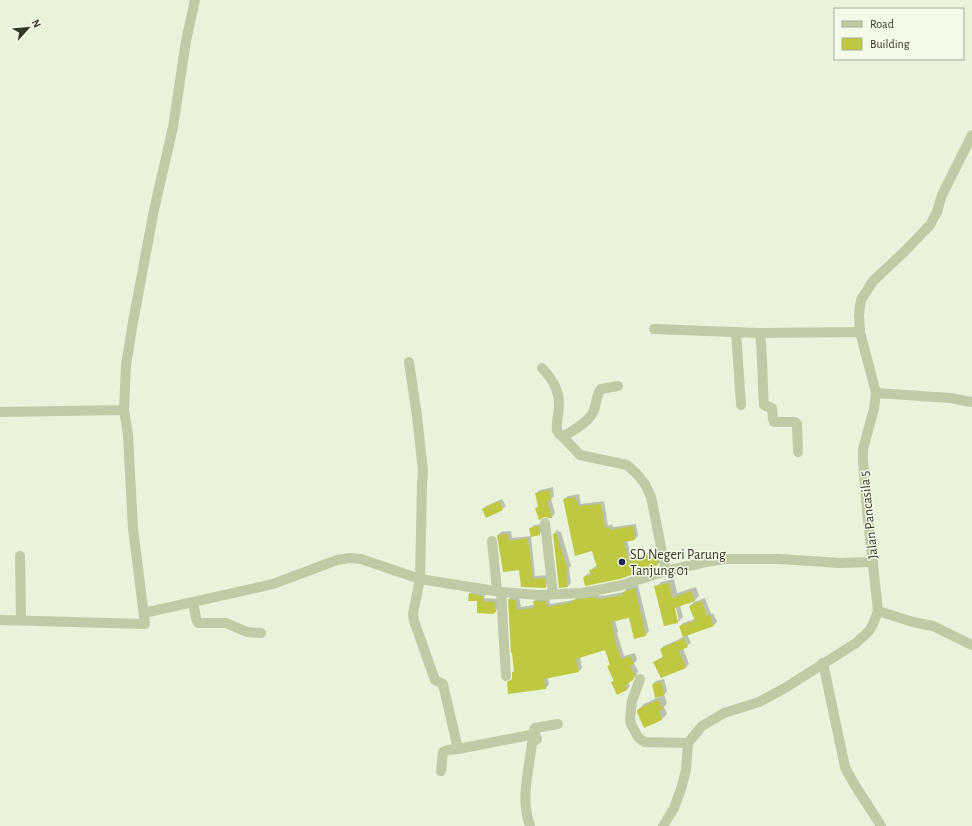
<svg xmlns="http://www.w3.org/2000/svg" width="972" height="826" viewBox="0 0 972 826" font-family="'Alegreya Sans',sans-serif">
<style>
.shadow{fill:#0003;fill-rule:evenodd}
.building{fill:#bec941}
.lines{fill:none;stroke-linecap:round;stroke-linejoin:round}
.minor{stroke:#c0cba6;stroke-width:10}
.poi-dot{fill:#1b2159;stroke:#f3fae7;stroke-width:1.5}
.labels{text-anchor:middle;stroke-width:3;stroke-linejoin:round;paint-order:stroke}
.street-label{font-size:14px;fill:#343727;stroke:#f3fae7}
.poi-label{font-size:14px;fill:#343727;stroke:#f3fae7;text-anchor:start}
</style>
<rect width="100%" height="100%" fill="#e9f2da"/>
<!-- shadow -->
<g class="shadow">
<polygon points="553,487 554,496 551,499 555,513 552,517 536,508 539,506 536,493 540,490"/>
<polygon points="579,494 581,504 604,501 608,526 612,524 613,527 636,524 638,536 635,539 627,540 632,559 658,549 661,561 658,564 584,577 587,574 591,573 591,570 594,567 597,566 593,550 564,499 568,496"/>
<polygon points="502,499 506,506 502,509 483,510 486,506"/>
<polygon points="542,524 543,530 539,534 530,529 534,525"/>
<polygon points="557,530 558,530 559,532 561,532 571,566 569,568 571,583 568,586 554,534"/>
<polygon points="511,531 512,538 531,536 535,576 548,575 549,584 545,587 522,586 520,569 498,535 501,532"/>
<path d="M674,579L677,593L696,587L699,596L694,601L680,605L683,617L678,622L656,587L661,582ZM675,603L679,620H677L673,604Z"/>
<polygon points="638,585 649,631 646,635 634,637 630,617 615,620 618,632 617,633 624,656 635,653 637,660 634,663 638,671 636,676 628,682 630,686 627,690 615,680 608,666 611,664 606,649 580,657 582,668 579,671 548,677 549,684 546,688 513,679 513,672 515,670 509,599 512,596 519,597 521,607 534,605 534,601 537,598 549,598 550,604 574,600 577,597 598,594 599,596 603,595 603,596 624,592 627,588"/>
<polygon points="473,590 486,593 484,598 498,599 499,608 495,611 478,600 470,594"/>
<polygon points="705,598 711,614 713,613 717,622 713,626 687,634 691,643 683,648 689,664 686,667 661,677 654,662 664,656 661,649 664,646 684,637 680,626 683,623 695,619 690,606 694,602"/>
<polygon points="664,679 667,691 664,695 667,703 664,707 667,714 662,719 645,726 639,709 644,704 661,696 653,684 656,681"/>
</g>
<!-- building -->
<g class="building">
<polygon points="549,490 551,500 547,501 552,518 549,518 544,517 539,520 535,508 538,507 535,493"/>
<polygon points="576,497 578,506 601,504 605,528 609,527 610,530 633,526 635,540 624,542 629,562 655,551 658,565 620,579 585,586 583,577 591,575 589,570 597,568 592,551 575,556 563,499"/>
<polygon points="499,501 503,510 486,518 482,509"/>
<polygon points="539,526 540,535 531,537 529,528"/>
<polygon points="555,533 556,535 557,535 568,571 566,571 568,587 559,588 553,534"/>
<polygon points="508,534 509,541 528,538 533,579 545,578 546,588 521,587 519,570 503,572 497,535"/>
<polygon points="669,583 672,598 691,591 695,601 675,608 678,623 664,626 654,586"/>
<polygon points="635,588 646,636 634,639 629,618 611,622 615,637 614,637 621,659 631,656 634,664 630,666 635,675 633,680 625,685 627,690 617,695 611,682 614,681 607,666 610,665 605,650 576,659 579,672 544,679 546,689 508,694 507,682 512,679 512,672 514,672 512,653 511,653 508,599 516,600 517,610 534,608 533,601 546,601 547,607 573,602 572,600 595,597 595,599 600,598 600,599 623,595 623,592"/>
<polygon points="469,593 483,596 483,602 481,601 495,602 496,612 493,614 477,613 477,601 468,601"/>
<polygon points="702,601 707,616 710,615 714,626 683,637 679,626 695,621 689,606"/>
<polygon points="684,638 688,647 679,651 686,668 661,678 653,662 663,657 660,649"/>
<polygon points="661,682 665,695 655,698 652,684"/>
<polygon points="658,700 663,709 659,711 662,720 644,728 637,712 638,709"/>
</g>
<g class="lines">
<!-- minor -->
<g class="minor">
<polyline points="654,329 760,333 860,332"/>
<polyline points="736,332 741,405"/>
<path d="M760,333C763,357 762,381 764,405L772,408L773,419L774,422H795L797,424L798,452"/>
<polyline points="409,362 417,416 423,471 422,484 420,579 413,614 414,621 435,680 443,684 458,749"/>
<path d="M542,368C552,379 559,389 559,405C559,413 556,422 557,430L559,434L563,437C573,430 590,422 594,410C597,403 596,395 601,389L618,386"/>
<polyline points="876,393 950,398 972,402"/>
<polyline points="0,412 124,410 126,365 133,322 154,210 173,127 186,41 195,0"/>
<polyline points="563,437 580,455 627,465 637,474 645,484 651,497 666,571"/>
<polyline points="545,523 553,594"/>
<polyline points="492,541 497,590"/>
<polyline points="20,556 21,620"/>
<polyline points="501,592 506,676"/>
<polyline points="193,602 196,618 198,623 226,623 247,632 261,633"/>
<polyline points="878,611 913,622 933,626 972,645"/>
<polyline points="144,613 273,584 337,560 350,558 361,559 420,579 501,592 539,595 582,593 603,589 622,585 666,571 706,562 724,559 779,559 840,563 873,562"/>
<polyline points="0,620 145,624 133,529 128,435 124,410"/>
<path d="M823,663L845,767C855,788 869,806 881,826"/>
<polyline points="640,679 632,701 630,719 631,724 638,737 644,742 688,743"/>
<polyline points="441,771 443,752 448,750 458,749 525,736 535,734 534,730 535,728 558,724"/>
<path d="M530,826C520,799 529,771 532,743L537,739L535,734"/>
<polyline points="663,826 674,808 681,789 686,770 688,743 702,726 724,713 759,702 785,688 856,643 869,631 873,624 878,611 877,601 867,511 863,460 863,449 874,409 876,393 860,332 859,315 860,306 861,300 873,281 905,251 930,225 937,212 942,195 972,135"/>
</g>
</g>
<!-- markers -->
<circle class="poi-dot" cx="622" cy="562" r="4"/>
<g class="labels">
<!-- street labels -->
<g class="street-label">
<text transform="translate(868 515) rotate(-96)" y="5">Jalan Pancasila 5</text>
</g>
<!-- poi labels -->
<g class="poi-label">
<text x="630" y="559">SD Negeri Parung<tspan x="630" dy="16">Tanjung 01</tspan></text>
</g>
</g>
<!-- legend -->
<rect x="834" y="8" width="130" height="52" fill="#f3fae7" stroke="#a7ac9a"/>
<rect x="842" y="21" width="20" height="6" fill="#c0cba6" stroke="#a7ac9a"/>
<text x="870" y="28" font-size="12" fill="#343727">Road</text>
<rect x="842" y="38" width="20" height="12" fill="#bec941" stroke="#a7ac9a"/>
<text x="870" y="48" font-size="12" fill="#343727">Building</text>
<!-- north arrow -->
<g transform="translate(28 28) rotate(63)" stroke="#f3fae7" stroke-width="3" paint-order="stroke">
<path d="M0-3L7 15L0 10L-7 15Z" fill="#343727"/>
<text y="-6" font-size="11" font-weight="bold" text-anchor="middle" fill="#343727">N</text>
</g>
</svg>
